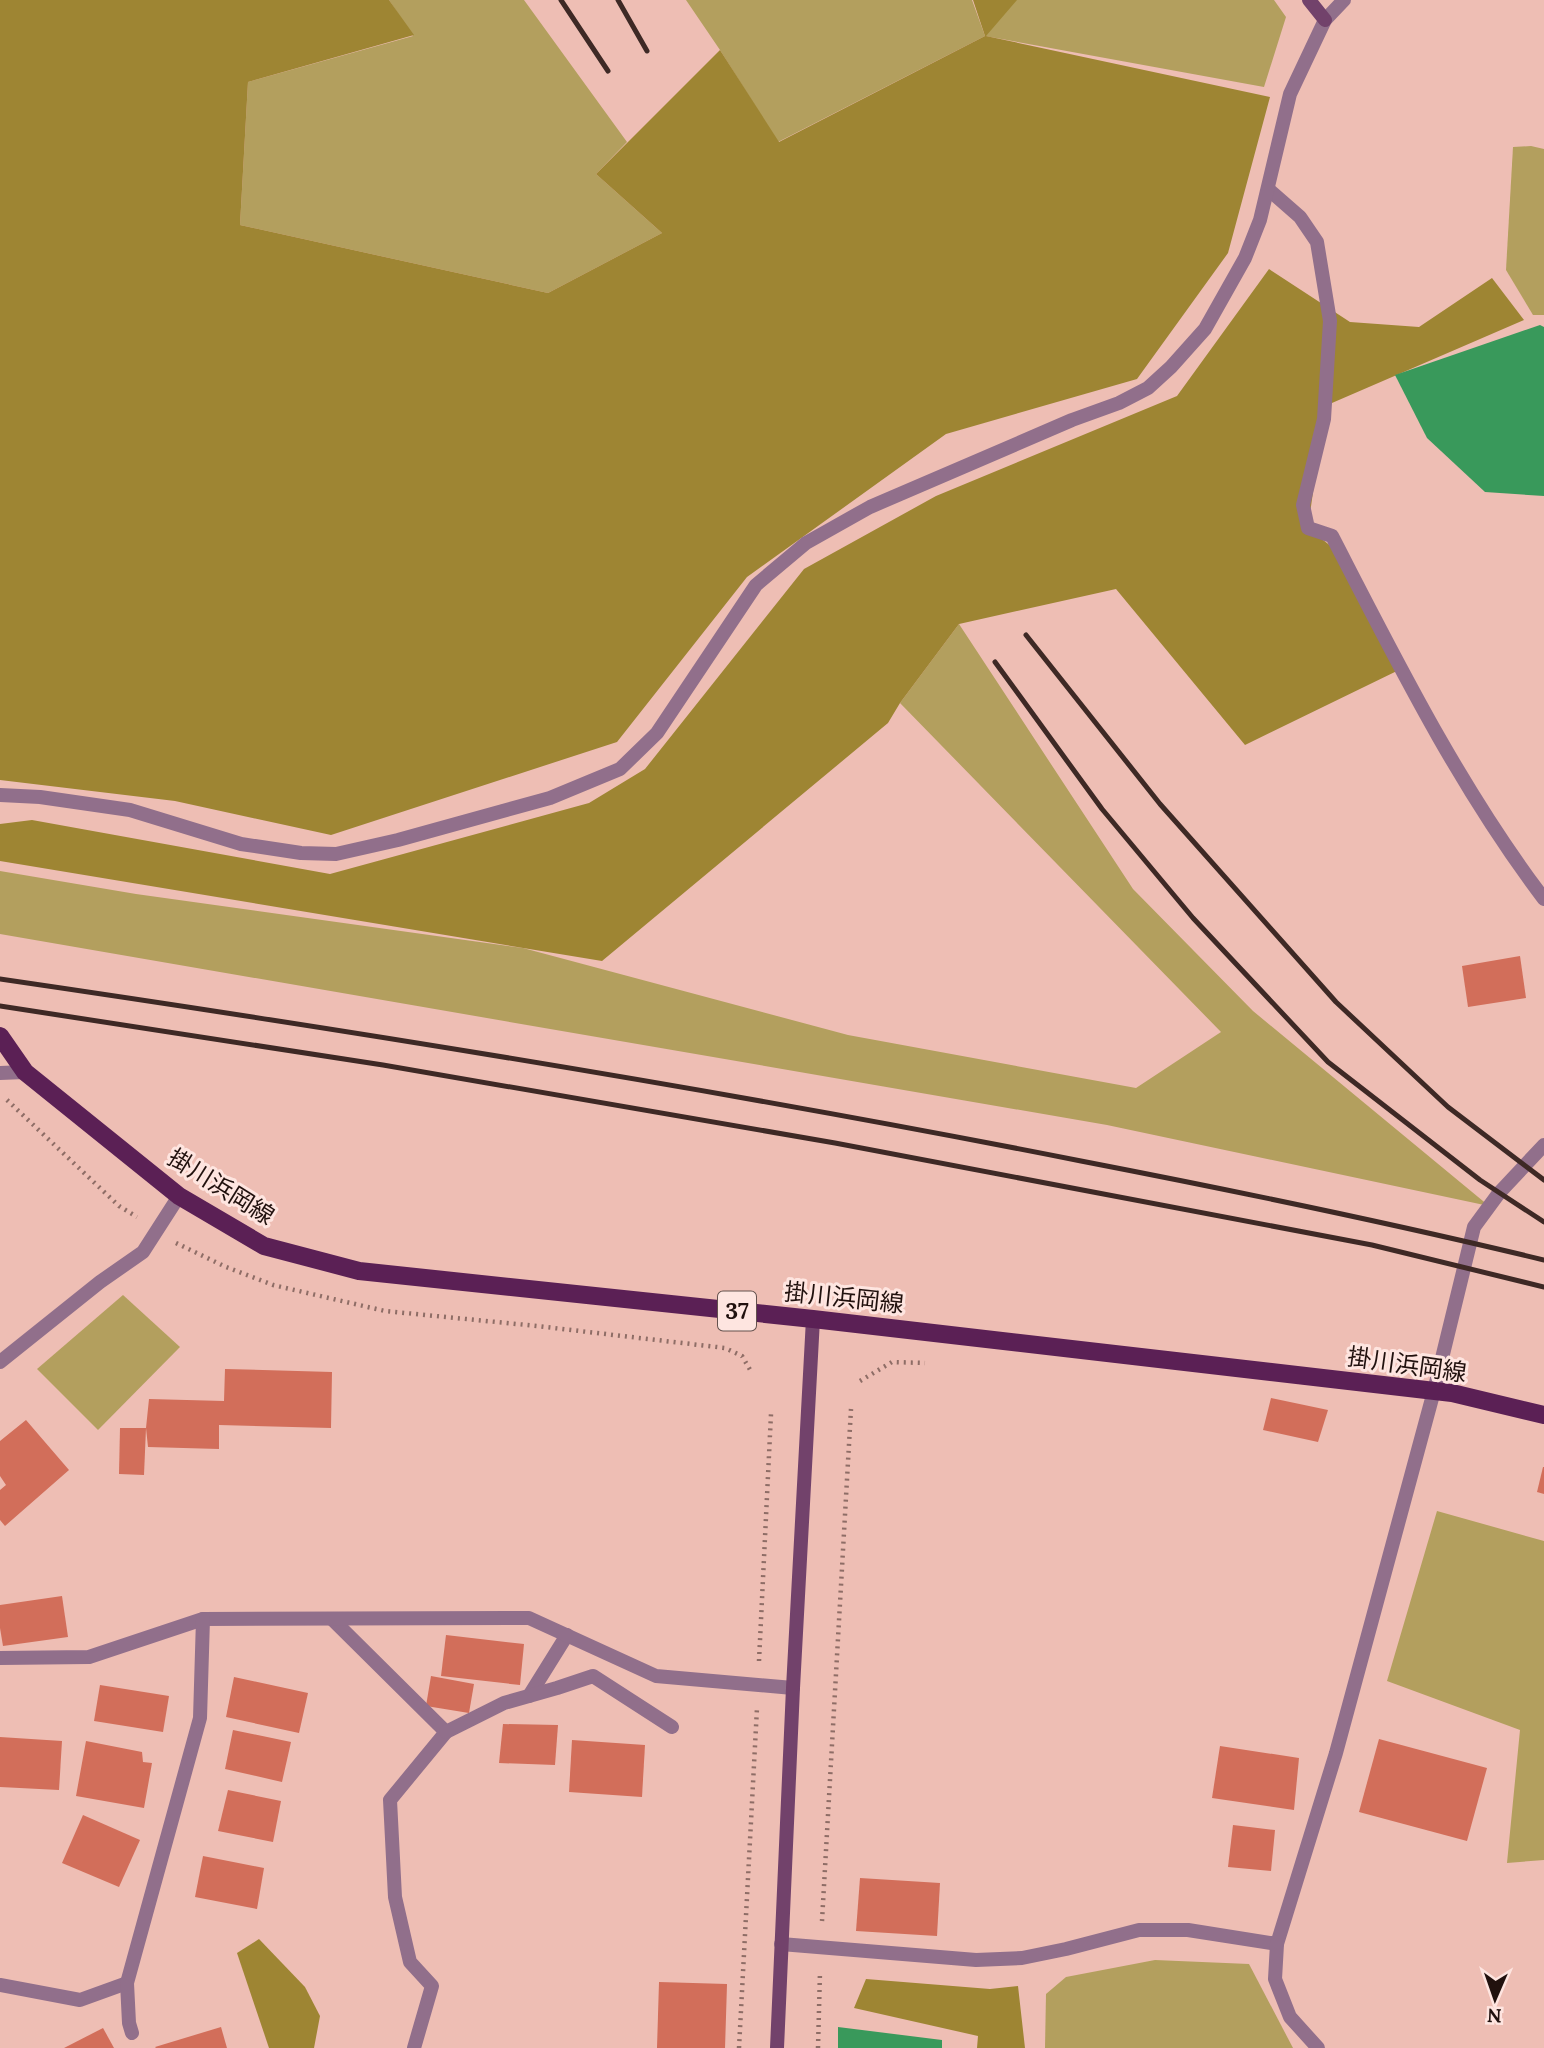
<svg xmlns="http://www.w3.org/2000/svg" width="1544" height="2048" viewBox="0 0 1544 2048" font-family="Lora,'Noto Sans JP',serif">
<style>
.green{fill:#b39f5e}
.forest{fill:#9e8533}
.water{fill:#39995b}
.building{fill:#d26e5a}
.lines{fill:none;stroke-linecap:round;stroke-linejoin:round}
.path{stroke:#8e6d66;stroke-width:4.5;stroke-dasharray:2 5;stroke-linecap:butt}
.lane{stroke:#916f8b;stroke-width:14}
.street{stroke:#916f8b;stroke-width:14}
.secondary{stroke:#72426b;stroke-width:14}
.primary{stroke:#5b2055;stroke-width:18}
.rail{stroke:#3e2925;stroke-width:5}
.labels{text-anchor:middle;stroke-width:6;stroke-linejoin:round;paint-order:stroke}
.shield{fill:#fee5e0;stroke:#63514d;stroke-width:2}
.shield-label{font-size:23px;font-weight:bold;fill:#21110e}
.street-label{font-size:24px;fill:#21110e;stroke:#fee5e0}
</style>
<rect width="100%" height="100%" fill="#eebeb4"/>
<!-- green -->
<g class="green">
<polygon points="389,0 524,0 627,142 596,174 662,233 548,293 240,225 248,82 413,36"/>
<polygon points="686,0 972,0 985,36 1011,0 1274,0 1286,17 1264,87 985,36 778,142 720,50"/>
<polygon points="1531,146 1544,149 1544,315 1533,315 1506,270 1513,147"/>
<polygon points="959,624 1133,889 1253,1011 1489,1206 1107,1125 0,934 0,871 136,894 523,948 848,1035 1136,1088 1221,1032 900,703"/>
<polygon points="123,1295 180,1347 98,1430 37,1369"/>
<polygon points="1437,1511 1544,1541 1544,1860 1507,1863 1520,1730 1387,1681"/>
<polygon points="1155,1960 1249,1964 1293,2048 1045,2048 1046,1994 1066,1977"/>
</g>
<!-- forest -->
<g class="forest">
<polygon points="0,0 389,0 414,35 248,82 240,225 548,293 662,233 596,174 720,50 779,142 985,36 973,0 1017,0 986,36 1270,97 1228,253 1137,379 946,434 747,577 617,742 331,835 175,801 0,780"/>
<polygon points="1269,269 1350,322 1419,327 1492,278 1524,320 1325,406 1308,528 1342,555 1401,669 1245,745 1116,589 959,624 900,703 888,723 602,961 0,861 0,824 32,820 330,874 589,803 645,769 804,569 936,496 1177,396"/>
<polygon points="259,1939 305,1987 320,2016 314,2048 269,2048 237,1953"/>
<polygon points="866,1979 990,1989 1018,1986 1025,2048 977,2048 978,2036 854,2008"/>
</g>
<!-- water -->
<g class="water">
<polygon points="1540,325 1544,327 1544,496 1485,492 1427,438 1395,375"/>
<polygon points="838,2027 942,2040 942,2048 838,2048"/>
</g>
<!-- building -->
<g class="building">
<polygon points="1520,956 1526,998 1468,1007 1462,966"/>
<polygon points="225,1369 332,1372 331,1428 219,1425 219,1449 148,1447 146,1428 149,1399 224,1401"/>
<polygon points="1271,1398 1328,1410 1318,1442 1263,1430"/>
<polygon points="26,1420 69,1470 5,1526 0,1520 0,1490 6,1485 0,1476 0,1441"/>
<polygon points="120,1428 146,1428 144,1475 119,1474"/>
<polygon points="1543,1467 1544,1467 1544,1494 1537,1492"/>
<polygon points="62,1596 68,1637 3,1646 0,1628 0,1605"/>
<polygon points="446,1635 524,1644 520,1685 441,1676"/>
<polygon points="431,1676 474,1684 469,1713 426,1706"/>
<polygon points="234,1677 308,1693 299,1733 226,1717"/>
<polygon points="100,1685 169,1696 163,1732 94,1721"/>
<polygon points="503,1724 558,1725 555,1765 499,1763"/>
<polygon points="233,1730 291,1742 282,1782 225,1769"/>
<polygon points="0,1737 62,1741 59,1790 0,1787"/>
<polygon points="1379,1739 1487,1768 1467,1841 1359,1812"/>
<polygon points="572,1740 645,1745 642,1797 569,1792"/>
<polygon points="86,1741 142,1752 143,1762 152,1763 144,1808 76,1796"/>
<polygon points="1220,1746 1299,1758 1294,1810 1212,1798"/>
<polygon points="228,1790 281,1801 273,1842 218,1831"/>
<polygon points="83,1815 140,1840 119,1887 62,1863"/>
<polygon points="1233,1825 1275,1830 1271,1871 1228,1867"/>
<polygon points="203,1856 264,1868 257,1909 195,1897"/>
<polygon points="860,1878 940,1883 937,1936 856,1931"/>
<polygon points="659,1982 727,1984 725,2048 657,2048"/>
<polygon points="221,2027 227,2048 156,2048 155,2047"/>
<polygon points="103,2028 114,2048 64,2048"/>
</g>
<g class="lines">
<!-- path -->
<g class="path">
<polyline points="7,1100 119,1206 137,1217"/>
<polyline points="176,1243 226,1267 273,1285 385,1311 537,1326 725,1348 742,1356 752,1373"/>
<polyline points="860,1381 892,1362 925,1363"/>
<polyline points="759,1661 771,1414"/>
<polyline points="822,1921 851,1409"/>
<polyline points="739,2048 757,1708"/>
<polyline points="818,2048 820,1972"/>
</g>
<!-- lane -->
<g class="lane">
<polyline points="332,1619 446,1732 390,1800 395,1897 410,1962 432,1986 414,2048"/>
<polyline points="529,1696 567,1635"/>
<polyline points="446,1732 504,1703 557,1688 593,1676 672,1727"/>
<polyline points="0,1985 80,2000 127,1983"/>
</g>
<!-- street -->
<g class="street">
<path d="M1268,189L1300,217L1317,242L1330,321L1324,419L1303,505L1308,528L1332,536C1396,660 1459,787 1544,899"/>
<polyline points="0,795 40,797 130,810 241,844 301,853 336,854 398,840 550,798 620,769 657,733 756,585 806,543 870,507 1072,420 1119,403 1148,388 1171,367 1205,329 1245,258 1260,220 1290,94 1325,20 1344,0"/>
<polyline points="0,1073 25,1072"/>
<polyline points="0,1362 100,1282 143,1252 179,1196"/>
<polyline points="0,1658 89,1657 203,1619 529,1618 656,1676 793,1688"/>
<polyline points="781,1944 976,1960 1022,1958 1066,1949 1139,1930 1188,1930 1277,1944"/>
<polyline points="132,2033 129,2023 127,1983 200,1718 203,1619"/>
<polyline points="1318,2048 1290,2017 1275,1979 1277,1944 1336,1753 1434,1391 1474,1227 1499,1193 1544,1145"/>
</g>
<!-- secondary -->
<g class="secondary">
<polyline points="1309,0 1325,20"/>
<polyline points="777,2048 793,1688 813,1319"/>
</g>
<!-- primary -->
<polyline class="primary" points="0,1036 25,1072 179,1196 264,1246 359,1271 813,1319 1452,1393 1544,1415"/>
<!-- rail -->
<g class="rail">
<polyline points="561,0 608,71"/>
<polyline points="618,0 647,51"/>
<polyline points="1026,635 1160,804 1336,1002 1448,1107 1544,1180"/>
<polyline points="995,662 1102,809 1193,918 1328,1062 1480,1180 1544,1222"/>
<path d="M0,979C362,1032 723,1090 1081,1161C1236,1191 1391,1223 1544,1260"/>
<polyline points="0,1006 383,1065 835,1143 1372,1245 1544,1287"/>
</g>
</g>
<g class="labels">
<!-- shield labels -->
<rect class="shield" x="718" y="1291.5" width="38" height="39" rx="5"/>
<g class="shield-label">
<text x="737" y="1319">37</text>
</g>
<!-- street labels -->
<g class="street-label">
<text transform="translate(221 1187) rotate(32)" y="8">掛川浜岡線</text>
<text transform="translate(844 1298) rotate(6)" y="8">掛川浜岡線</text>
<text transform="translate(1407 1365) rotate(8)" y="8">掛川浜岡線</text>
</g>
</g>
<!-- north arrow -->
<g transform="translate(1495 1999) rotate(182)" stroke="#fee5e0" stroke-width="5" paint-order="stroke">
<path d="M0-5L12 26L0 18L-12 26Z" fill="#21110e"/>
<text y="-10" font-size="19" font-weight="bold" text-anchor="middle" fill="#21110e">N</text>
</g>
</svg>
